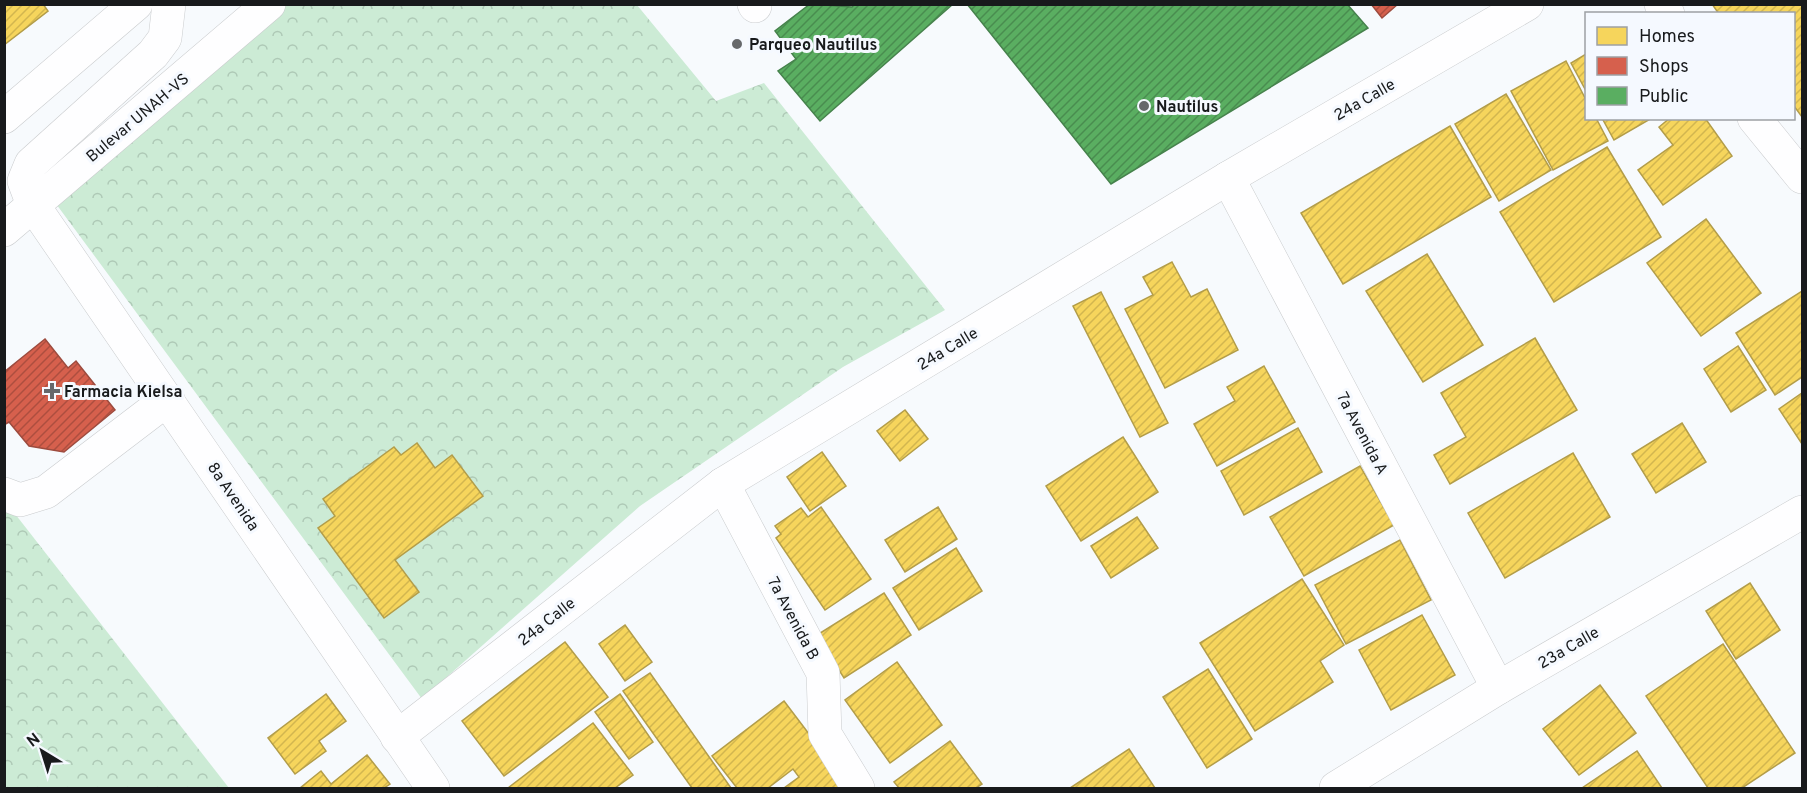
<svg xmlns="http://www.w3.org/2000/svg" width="1807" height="793" viewBox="0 0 1807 793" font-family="Overpass,sans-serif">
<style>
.forest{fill:url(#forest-crowns)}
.homes{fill:url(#homes-hatch);stroke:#b39d49;stroke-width:1.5}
.shops{fill:url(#shops-hatch);stroke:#9d4b3e;stroke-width:1.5}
.public{fill:url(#public-hatch);stroke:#46824c;stroke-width:1.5}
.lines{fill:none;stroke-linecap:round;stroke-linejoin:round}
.minor-casing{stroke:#caccce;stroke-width:34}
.major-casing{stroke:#caccce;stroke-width:34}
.minor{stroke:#fefeff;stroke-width:33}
.major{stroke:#fefeff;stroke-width:33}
.poi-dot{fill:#66686b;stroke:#f5f9ff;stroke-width:2}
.labels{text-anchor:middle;stroke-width:6;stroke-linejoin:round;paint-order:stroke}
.poi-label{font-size:16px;font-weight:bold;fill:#181a1c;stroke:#f5f9ff;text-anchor:start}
.street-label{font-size:16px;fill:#181a1c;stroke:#f5f9ff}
</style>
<defs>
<pattern id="forest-crowns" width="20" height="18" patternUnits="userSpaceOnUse" patternTransform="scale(1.5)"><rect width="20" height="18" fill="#ccebd5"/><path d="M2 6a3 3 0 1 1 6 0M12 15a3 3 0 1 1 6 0" fill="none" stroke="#aec9b6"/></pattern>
<pattern id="homes-hatch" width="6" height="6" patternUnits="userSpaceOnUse" patternTransform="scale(1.5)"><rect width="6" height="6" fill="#f6d55c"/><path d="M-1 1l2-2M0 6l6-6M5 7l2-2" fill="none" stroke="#d2b64f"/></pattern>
<pattern id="shops-hatch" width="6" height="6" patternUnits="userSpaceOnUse" patternTransform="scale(1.5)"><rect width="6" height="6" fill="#d6604d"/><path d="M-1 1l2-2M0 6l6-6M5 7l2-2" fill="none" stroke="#ad4e3f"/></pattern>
<pattern id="public-hatch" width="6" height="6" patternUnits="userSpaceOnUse" patternTransform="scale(1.5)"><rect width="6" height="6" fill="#5aae61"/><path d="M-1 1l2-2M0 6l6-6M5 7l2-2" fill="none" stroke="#498d4f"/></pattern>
</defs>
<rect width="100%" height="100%" fill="#f7fafd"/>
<!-- forest -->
<g class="forest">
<polygon points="270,5 637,5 716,101 764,83 945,310 843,367 640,506 422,699 48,193"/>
<polygon points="5,501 229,788 5,788"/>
</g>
<!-- homes -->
<g class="homes">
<polygon points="4,4 43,4 48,11 4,45"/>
<polygon points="1712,4 1802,4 1802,117 1794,106 1794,14 1719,14"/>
<polygon points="1586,54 1586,91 1571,63"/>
<polygon points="1566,61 1586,100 1586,118 1596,118 1608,141 1553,170 1511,91"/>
<polygon points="1506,94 1551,170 1499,201 1455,124"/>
<polygon points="1602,118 1652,118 1614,140"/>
<polygon points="1670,118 1705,118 1732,156 1663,205 1638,170 1673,145 1659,127"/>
<polygon points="1450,126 1491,197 1343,284 1301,213"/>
<polygon points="1607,147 1661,237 1554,302 1500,212"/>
<polygon points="1706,219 1761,293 1701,336 1647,263"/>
<polygon points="1427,254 1483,345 1423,382 1366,291"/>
<polygon points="1172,262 1191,297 1207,289 1238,350 1165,388 1125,309 1153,295 1143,277"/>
<polygon points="1802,291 1802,377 1775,395 1736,333"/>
<polygon points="1101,292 1168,423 1140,437 1073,306"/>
<polygon points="1535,338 1577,410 1450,484 1434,455 1466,437 1441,393"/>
<polygon points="1738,346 1766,390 1731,412 1704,369"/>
<polygon points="1264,366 1295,422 1217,466 1194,424 1235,401 1227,387"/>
<polygon points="1802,393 1802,444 1779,409"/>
<polygon points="905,410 928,439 900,461 877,431"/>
<polygon points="1682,423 1706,462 1656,493 1632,454"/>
<polygon points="1298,428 1322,472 1244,515 1221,471"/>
<polygon points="1123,437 1158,492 1081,541 1046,486"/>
<polygon points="417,443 435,468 452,455 483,496 395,560 419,592 384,618 318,528 335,516 323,499 394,447 401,455"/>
<polygon points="822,452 846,486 810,511 787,477"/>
<polygon points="1573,453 1610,517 1505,578 1468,513"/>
<polygon points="1360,466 1394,525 1304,576 1270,517"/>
<polygon points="821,507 871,579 825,610 776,538 781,534 775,526 801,508 808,517"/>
<polygon points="938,507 957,539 905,572 885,540"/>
<polygon points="1137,517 1158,548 1111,578 1091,546"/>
<polygon points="1400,540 1431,600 1346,644 1315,585"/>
<polygon points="956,548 982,591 919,630 893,588"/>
<polygon points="1302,579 1344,645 1320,661 1333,682 1255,731 1200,643"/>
<polygon points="1750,583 1780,630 1736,659 1706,611"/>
<polygon points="884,593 911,635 844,678 817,635"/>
<polygon points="1422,615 1455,675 1391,710 1359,650"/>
<polygon points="625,625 652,662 625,681 599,644"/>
<polygon points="565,642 608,697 504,776 462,721"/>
<polygon points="1723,644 1795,753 1742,788 1708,788 1646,696"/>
<polygon points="897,662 942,725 890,763 845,700"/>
<polygon points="1208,669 1252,739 1207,768 1163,697"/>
<polygon points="650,673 731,788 692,788 623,691"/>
<polygon points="1600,685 1636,733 1579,775 1543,729"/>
<polygon points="326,694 346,721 319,741 326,751 295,774 268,738"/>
<polygon points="620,694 653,742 629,759 595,712"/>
<polygon points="784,701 850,788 784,788 799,777 793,769 768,788 737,788 712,756"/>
<polygon points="593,723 633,775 615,788 508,788"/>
<polygon points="950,741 982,784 976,788 899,788 894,782"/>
<polygon points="1129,749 1155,788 1070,788"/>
<polygon points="1637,751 1662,788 1582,788"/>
<polygon points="367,755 390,784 384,788 300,788 321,771 331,784"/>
</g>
<!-- shops -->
<g class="shops">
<polygon points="1371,4 1398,4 1382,18"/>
<polygon points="45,339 68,368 76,361 115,410 64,452 29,446 9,422 4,425 4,372"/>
</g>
<!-- public -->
<g class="public">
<polygon points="810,4 852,7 855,4 953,4 820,121 778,71 796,59 775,31"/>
<polygon points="967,4 1347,4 1368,28 1111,184"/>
</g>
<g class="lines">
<!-- minor casing -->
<g class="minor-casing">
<g id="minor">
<polyline points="754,4 755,6"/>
<polyline points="1661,4 1668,14"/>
<polyline points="1754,118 1802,177"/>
<polyline points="1228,178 1498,688"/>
<polyline points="33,205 433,788"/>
<polyline points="723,484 823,673 825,734 858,788"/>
<polyline points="4,494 20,500 46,492 168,399"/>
<polyline points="397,737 723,484 1228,178 1527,4"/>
<polyline points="1336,788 1498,688 1802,512"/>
</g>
</g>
<!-- major casing -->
<g class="major-casing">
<g id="major">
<polyline points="4,117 136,4"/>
<polyline points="33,205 24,181 31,164 153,54 165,38 169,4"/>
<polyline points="4,230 269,4"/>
</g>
</g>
<!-- minor -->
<use href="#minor" class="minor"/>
<!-- major -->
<use href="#major" class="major"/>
</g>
<!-- markers -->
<g class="poi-dot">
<circle cx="737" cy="44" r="6"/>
<circle cx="1144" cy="106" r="6"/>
<path d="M49 382h6v6h6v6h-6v6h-6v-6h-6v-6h6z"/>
</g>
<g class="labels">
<!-- poi labels -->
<g class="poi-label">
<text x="749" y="50">Parqueo Nautilus</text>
<text x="1156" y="112">Nautilus</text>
<text x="64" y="397">Farmacia Kielsa</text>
</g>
<!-- street labels -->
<g class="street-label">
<text transform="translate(1364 99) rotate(-30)" y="6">24a Calle</text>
<text transform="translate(137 117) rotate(-40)" y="6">Bulevar UNAH-VS</text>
<text transform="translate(947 348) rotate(-31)" y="6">24a Calle</text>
<text transform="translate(1363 433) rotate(62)" y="6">7a Avenida A</text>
<text transform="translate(234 496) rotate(56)" y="6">8a Avenida</text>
<text transform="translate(794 618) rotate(62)" y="6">7a Avenida B</text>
<text transform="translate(546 621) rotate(-38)" y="6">24a Calle</text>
<text transform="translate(1568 647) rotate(-30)" y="6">23a Calle</text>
</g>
</g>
<!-- border -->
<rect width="1807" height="793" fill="none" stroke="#181a1c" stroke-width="12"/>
<!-- legend -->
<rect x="1585" y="12" width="210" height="108" fill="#f5f9ff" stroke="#9da0a4" stroke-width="1.5"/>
<rect x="1597" y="27" width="30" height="18" fill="#f6d55c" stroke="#9da0a4" stroke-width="1.5"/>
<text x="1639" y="42" font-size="18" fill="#181a1c">Homes</text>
<rect x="1597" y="57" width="30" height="18" fill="#d6604d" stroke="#9da0a4" stroke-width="1.5"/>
<text x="1639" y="72" font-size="18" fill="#181a1c">Shops</text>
<rect x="1597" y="87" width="30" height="18" fill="#5aae61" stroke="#9da0a4" stroke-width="1.5"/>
<text x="1639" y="102" font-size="18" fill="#181a1c">Public</text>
<!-- north arrow -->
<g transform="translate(42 751) rotate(322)" stroke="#f5f9ff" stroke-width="4.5" paint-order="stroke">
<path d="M0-4.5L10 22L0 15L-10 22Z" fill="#181a1c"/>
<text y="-9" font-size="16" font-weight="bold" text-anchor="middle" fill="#181a1c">N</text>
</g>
</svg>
